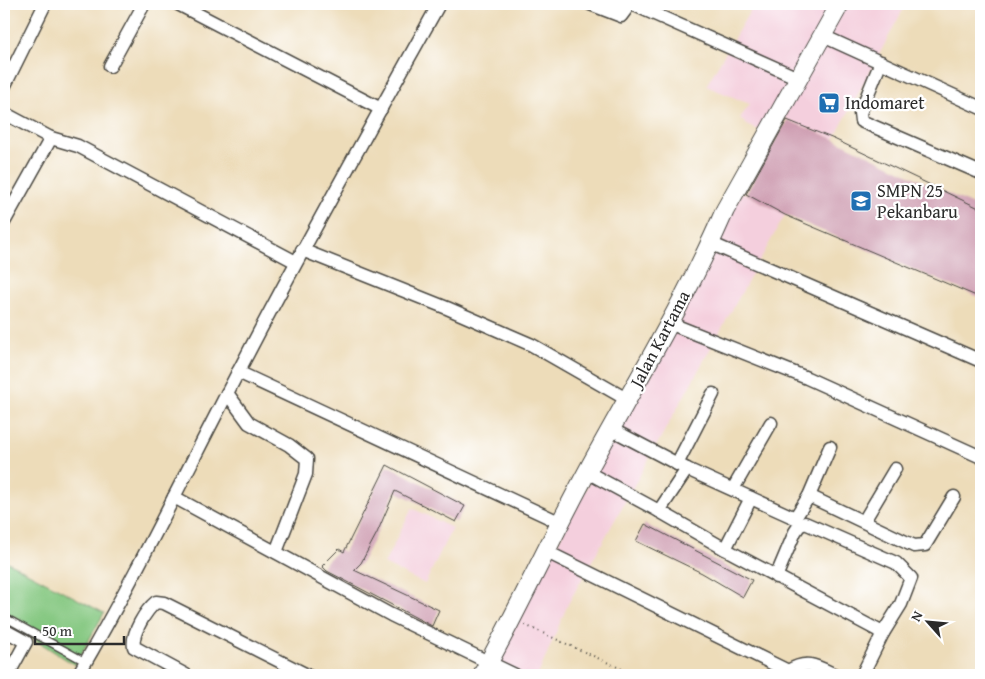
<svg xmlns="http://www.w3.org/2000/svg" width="985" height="679" viewBox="0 0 985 679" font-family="'Gentium Book Plus',serif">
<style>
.built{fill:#f4cfdd}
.green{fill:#85c881;stroke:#587a56}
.building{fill:#cf9fb2}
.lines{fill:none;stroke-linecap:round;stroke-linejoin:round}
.lane-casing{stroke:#484640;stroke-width:9}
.street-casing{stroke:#484640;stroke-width:15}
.secondary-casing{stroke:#484640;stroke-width:20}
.path{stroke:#484640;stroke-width:2;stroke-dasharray:1 4;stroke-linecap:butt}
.lane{stroke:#fff;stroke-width:6}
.street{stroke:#fff;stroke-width:12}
.secondary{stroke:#fff;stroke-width:18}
.labels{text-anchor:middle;stroke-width:4.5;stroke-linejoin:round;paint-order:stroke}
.poi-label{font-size:18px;fill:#2b2b2b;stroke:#fff;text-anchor:start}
.street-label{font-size:18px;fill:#2b2b2b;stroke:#fff}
</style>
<rect width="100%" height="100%" fill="#fff"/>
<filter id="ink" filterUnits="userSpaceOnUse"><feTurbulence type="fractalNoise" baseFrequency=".02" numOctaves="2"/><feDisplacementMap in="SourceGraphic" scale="10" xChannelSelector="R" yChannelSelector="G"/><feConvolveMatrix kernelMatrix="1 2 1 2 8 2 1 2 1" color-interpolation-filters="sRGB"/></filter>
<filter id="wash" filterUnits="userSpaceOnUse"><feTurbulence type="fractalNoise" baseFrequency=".0096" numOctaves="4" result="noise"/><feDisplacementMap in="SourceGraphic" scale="20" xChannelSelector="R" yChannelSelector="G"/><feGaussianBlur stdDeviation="1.12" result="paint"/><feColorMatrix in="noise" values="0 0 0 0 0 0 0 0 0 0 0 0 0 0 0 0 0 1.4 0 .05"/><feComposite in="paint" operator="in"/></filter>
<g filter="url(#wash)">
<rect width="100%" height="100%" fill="#eddcb9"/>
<!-- built -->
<g class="built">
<polygon points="754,4 906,4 834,139 781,117 771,134 748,126 740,118 750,104 706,86"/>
<polygon points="742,192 785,215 568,604 538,675 488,675"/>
<polygon points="412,508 452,528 425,584 384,564"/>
</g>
<!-- green -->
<polygon class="green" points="4,560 104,613 75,665 4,620"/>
<g id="blocks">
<!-- building -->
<g class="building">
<polygon points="787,120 834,139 981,209 981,298 785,215 746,194"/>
<polygon points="387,465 465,506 456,522 395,491 377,533 361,563 354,570 439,610 432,626 327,571 322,566 339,549 344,552"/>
<polygon points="645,524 752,580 743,597 702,573 636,541"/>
</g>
</g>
</g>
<g filter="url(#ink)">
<use href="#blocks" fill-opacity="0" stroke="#484640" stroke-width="1"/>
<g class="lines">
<!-- lane casing -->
<g class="lane-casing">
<polyline id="lane" points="4,617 86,662"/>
</g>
<!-- street casing -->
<g class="street-casing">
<g id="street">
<polyline points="178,4 381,109"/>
<polyline points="590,4 621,16 630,4"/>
<polyline points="632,4 798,78"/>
<polyline points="823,36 981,108"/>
<polyline points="881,62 860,113 861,121 981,173"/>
<polyline points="110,66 144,4"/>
<polyline points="4,87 45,4"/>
<polyline points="4,113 51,138 4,222"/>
<polyline points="51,138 78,146 296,262"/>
<polyline points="710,243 981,361"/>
<polyline points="302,250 447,308 532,345 628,400"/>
<polyline points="669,323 807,378 981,457"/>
<polyline points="238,372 561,523"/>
<polyline points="227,393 249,423 289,445 307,459 306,474 276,552"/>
<polyline points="611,429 687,469 795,518 809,496 830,447"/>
<polyline points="677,464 713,394"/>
<polyline points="687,469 659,511 725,549 883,633 901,604 911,578 896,563 805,523 799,526 795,532 776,577"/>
<polyline points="587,472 659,511"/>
<polyline points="733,489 771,423"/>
<polyline points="809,496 914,546 925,545 954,497"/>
<polyline points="174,497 391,615 515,675"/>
<polyline points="864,521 895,469"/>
<polyline points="725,549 751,498"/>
<polyline points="547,552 788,671"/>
<polyline points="4,630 26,642 8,675"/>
<path d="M788,671C807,659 817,666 835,675"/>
<path d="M78,675C139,571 190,463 246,357C308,238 374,121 439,4"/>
<path d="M186,675L134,647C131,634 146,610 156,602L164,603L307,675"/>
<polyline points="862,675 883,633"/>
</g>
</g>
<!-- secondary casing -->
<g class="secondary-casing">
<path id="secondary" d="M482,675C519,608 551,538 588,470C635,384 686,300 725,210L840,4"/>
</g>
<!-- path -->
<polyline class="path" points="525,625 635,675"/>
<!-- lane -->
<use href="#lane" class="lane"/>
<!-- street -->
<use href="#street" class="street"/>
<!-- secondary -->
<use href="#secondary" class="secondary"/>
</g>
</g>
<!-- icons -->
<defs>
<g id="supermarket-square" transform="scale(1.125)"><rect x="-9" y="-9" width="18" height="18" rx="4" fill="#1f6fb2" stroke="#fff"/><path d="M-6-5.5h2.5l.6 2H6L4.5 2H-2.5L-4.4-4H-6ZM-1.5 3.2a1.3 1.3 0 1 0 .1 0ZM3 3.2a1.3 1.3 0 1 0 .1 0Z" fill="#fff"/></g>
<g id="school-square" transform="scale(1.125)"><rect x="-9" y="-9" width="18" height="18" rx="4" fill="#1f6fb2" stroke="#fff"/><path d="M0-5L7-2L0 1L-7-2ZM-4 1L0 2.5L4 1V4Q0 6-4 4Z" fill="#fff"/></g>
</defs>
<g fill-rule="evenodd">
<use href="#supermarket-square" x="829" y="103"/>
<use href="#school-square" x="861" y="201"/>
</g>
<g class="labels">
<!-- poi labels -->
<g class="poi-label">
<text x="845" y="109">Indomaret</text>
<text x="877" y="197">SMPN 25<tspan x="877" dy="21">Pekanbaru</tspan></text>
</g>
<!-- street labels -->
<g class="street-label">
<text transform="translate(660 339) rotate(-62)" y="6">Jalan Kartama</text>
</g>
</g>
<!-- margin -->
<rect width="985" height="679" fill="none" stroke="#fff" stroke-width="20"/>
<!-- north arrow -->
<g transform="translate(928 622) rotate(297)" stroke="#ffffff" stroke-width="4" paint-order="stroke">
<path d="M0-4L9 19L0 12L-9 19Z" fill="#2b2b2b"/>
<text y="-8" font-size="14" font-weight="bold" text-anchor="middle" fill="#2b2b2b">N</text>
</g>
<!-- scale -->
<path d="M35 636v8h89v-8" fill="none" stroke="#2b2b2b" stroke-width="2.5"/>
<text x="42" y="636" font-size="15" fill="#2b2b2b" stroke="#ffffff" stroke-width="4" paint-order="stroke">50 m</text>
</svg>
